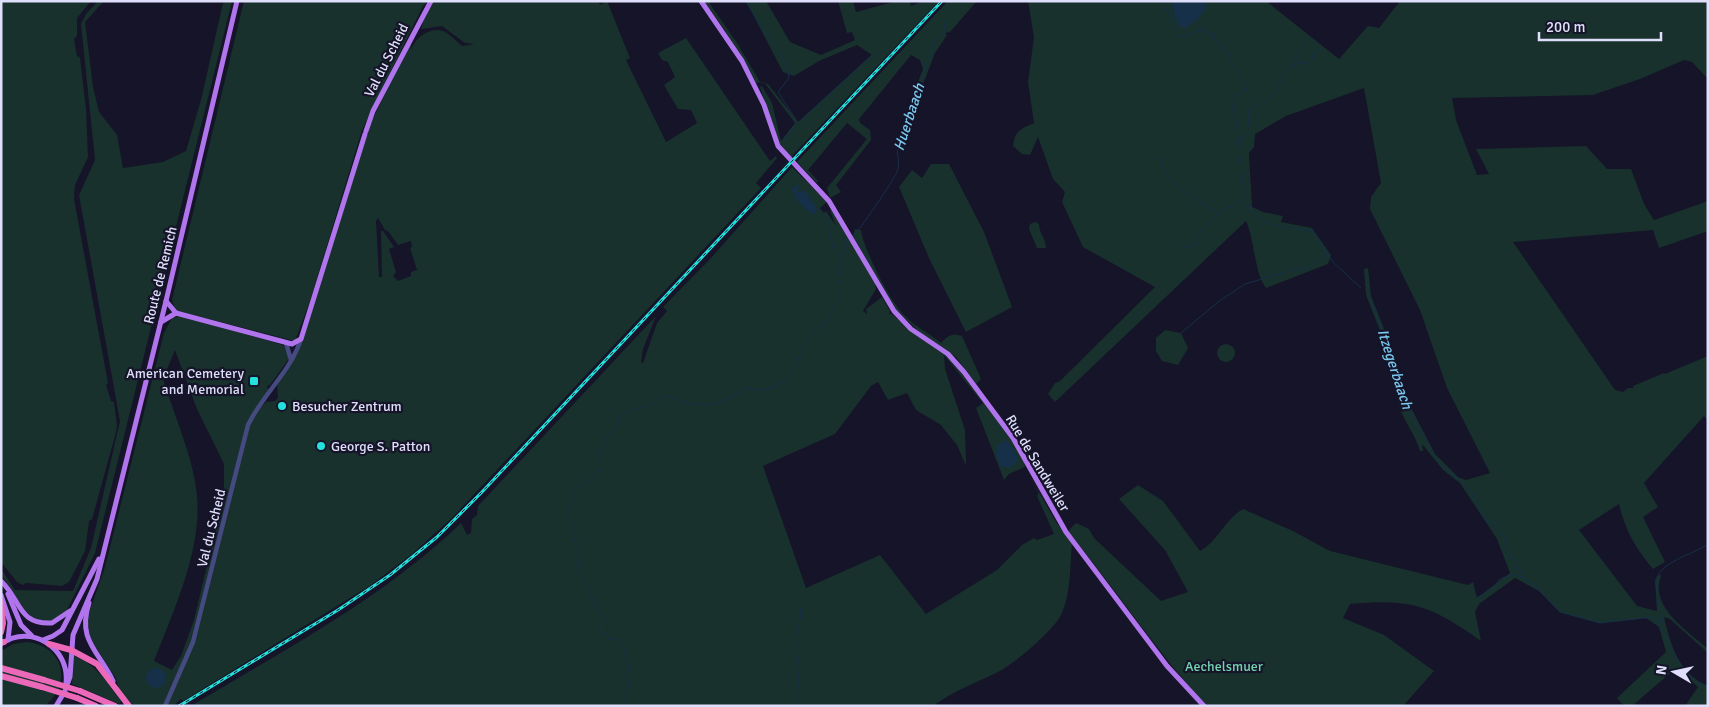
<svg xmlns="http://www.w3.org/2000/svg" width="1709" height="707" viewBox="0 0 1709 707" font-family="Signika,sans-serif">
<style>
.green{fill:#18312d;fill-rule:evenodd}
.water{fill:#163049}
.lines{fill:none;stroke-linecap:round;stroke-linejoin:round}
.stream{stroke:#163049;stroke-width:1}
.minor{stroke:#454a80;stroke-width:4.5}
.major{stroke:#b074ed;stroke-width:5}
.highway{stroke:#eb69b8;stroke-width:6}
.rail-casing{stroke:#23e2dd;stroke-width:3}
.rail{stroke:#151428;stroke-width:1;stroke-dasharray:4;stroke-linecap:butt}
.highway-bridge{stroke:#eb69b8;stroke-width:6}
.poi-dot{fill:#23e2dd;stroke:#151428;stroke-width:2}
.labels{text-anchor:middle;stroke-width:4.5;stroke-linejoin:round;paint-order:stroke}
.street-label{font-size:14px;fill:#dfdffb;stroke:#151428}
.poi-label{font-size:14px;fill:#dfdffb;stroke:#151428;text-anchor:start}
.park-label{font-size:14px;fill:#73d3ae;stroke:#151428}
.water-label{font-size:15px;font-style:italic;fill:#7ac7ed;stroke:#151428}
</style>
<rect width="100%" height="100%" fill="#151428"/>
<!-- green -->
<g class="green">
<polygon points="1,1 91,1 77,18 77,36 74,39 77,56 80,58 86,109 88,157 75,185 74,199 108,383 106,385 111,401 114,402 117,426 115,436 92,519 89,521 85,551 69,582 62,586 26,583 23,585 17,582 1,562"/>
<path d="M98,1H104L85,22L93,87L99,112L117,135L123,168L163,162L186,151L201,100L223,3L232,1L95,553L66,612C41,637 23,610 11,589C7,582 1,578 1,569L15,590L73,591L91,548L120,421L79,195L95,160L81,24L86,14Z"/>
<polygon points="244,1 428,1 423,6 362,130 310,301 295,341 178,311 174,307 172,300"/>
<path d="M433,1H598L600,5L607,1L630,58L626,60L666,142L697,123L691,110L678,109L664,85L675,77L668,62L662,60L658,53L686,38L770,161L776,156L777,158L756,183L761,188L452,518L412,554L371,585L183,701L181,699L173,706H133L121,693L115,677L90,638L87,619L105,567L164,333L172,318L181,316L283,345L289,354L288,360L270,385L267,386L269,392L257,411L266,402L275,401L278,398L277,384L299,351L369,127L409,44L411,43V51C413,40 429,26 443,31C450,34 456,41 462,46L474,44L465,43L442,26L421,29L427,9ZM378,218L385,230L388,231L398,245L411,241L412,247L410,248L417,270L411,272V276L398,281L393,276L396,272L389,249L394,247L383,231H381L382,277H379L376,221ZM175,350L197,409L224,464V494L194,620L181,656L172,670L154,661C173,612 202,550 197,496C194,459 174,415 163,379Z"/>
<polygon points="704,1 708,1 737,43 760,82 768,84 798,122 872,55 857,45 819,61 794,76 783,72 746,1 766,1 790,42 821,55 855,40 852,32 847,33 838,1 853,1 856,12 897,1 910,1 911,6 923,1 939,1 791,157 778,144 760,87 762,86 772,103 781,141 795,123 764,82 755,83 724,29"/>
<polygon points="948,1 977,1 950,32 945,33 947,35 935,53 923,84 918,82 923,69 920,60 911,55 859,119 860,123 870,130 871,140 836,185 841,192 830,198 827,188 867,139 847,123 808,170 819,182 816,182 797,162"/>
<path d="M1028,1H1171L1174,15L1206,2L1204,1H1266L1339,59L1368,26L1379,28L1400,1H1708V79L1692,62L1684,60L1640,79L1593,95L1452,98L1456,120L1477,175L1489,174L1476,149L1586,146L1607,169H1631L1644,204L1654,220L1708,201V231L1659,248L1653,230L1513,242L1615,390L1623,392L1628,388H1634L1633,386L1664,373L1665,374L1708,356V421L1704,416L1644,483L1658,507L1643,517L1665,562L1653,569C1635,547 1626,532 1619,504L1579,530L1637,606L1657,611L1655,580L1659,574L1661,576C1649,607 1688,631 1708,649V653L1670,619L1664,617C1670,644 1679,674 1708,686V706H1685L1698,687L1676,668L1632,706H1624L1617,698L1666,652L1659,627L1646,618L1600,623L1560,612L1539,591L1515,578L1479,604L1475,612L1481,641C1432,606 1411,598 1350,604L1343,618L1384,635L1434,671L1403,706H1206C1156,650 1115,589 1068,531L1076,523L1089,529L1094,538L1161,601L1188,592L1165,550L1119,499L1138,485L1163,501L1200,551C1218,541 1225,519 1243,509L1293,531L1330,551L1468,585L1473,582L1477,598L1510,573L1497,539L1460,483L1443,470L1422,444L1423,451H1420C1415,433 1402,420 1398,401L1401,400L1398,385L1395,386L1388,358L1390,356L1366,295L1364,269L1368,268L1371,296L1396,359L1407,400L1435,454L1458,477L1466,480L1490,473L1447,388L1420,310L1370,209L1371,197L1381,183L1364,88L1286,116L1255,134L1254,147L1249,153L1252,207L1263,212L1283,216L1281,222L1312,228L1331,255L1328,264L1266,288C1254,272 1255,241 1246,221L1055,402L1048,394L1055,383L1060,381L1155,287L1083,247L1062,202L1065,192L1053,179L1038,137L1030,155L1022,154L1013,146C1015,130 1021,129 1034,123L1028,82L1034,37Z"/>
<polygon points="931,164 949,164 984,232 1012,307 966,332 929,258 899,187 912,170 922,178"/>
<path d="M792,167L827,202L820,208L824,213L826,211L836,226L830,211L832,210L875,283L876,289L863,311L867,314L866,309L882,297L890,311L889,314H892L917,336L949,357L1012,439L1024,461L1025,467L1056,522L1072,543C1070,565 1071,595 1061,615C1053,631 1014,664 998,672C976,683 953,691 933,706H191C284,650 382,599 461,523L467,535L471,533L472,519L477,515L478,506L656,316L643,349L641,362L643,363L657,323L667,311L663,307L710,259ZM944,355L983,403L976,408L1004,480L1009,474L1025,467L1039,493L1037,496L1054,534L1037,540L1034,538L1022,545L997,570L926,614L880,555L806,588L763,466L835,434L871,386L878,382L888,400L907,393L916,410L941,425L957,445L966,466L965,430L945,369Z"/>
<path d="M1035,222L1039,224C1039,233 1046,239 1046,248H1037L1029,229L1030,224Z"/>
<path d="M855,229L861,230C864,250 891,304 906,317C916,327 930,334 941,343C948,335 952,333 962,336L981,379L976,384L956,357L924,336L895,309L853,236Z"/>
<polygon points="1165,330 1181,333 1188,348 1178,365 1162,361 1156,351 1156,338"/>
<circle cx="1226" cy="353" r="9"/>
<path d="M27,642C63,646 73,682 45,706H1V651L13,644Z"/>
<path d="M74,656C96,664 107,683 121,701L119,704L72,684Z"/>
</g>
<!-- water -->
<g class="water">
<path d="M1171,1H1204L1207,7L1197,20L1184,29C1175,24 1173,11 1171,1Z"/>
<path d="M799,184L797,193L805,190L817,209L815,214C807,214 793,197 792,188Z"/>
<polygon points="1007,440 1017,456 1017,462 1009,468 1000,466 996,455 997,445"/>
<circle cx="156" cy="678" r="10"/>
</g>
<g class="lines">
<!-- stream -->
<g class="stream">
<polyline points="746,1 764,33 768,33 788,68 789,78 778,92 798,123"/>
<polyline points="1163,1 1179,37 1189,35 1197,31 1205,31"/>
<polyline points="1292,66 1307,40"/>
<polyline points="799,122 872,55"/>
<path d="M1238,140L1243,139L1250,132L1248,119L1249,110C1272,101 1277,91 1287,68L1299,63L1307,64L1312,60L1313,53L1318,52L1319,49"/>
<polyline points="783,147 784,139 795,126"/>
<path d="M1155,157L1162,162C1165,184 1201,201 1219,214"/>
<path d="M1246,205L1252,207V212C1267,229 1292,227 1312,231L1333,262L1361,288"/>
<polyline points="819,210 828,225 833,248"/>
<path d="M853,236C858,233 895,178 897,172C899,166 899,157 897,153L934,42L944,33L945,21"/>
<path d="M1182,247L1194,246C1196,237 1211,221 1217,215C1222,210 1226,210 1230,206L1232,209L1243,199L1244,190L1233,96L1247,89L1228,58L1229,53L1220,46V42L1215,41L1214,34H1207L1204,27H1199"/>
<polyline points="838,251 842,256"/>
<path d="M1368,294L1397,367L1407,410L1442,467L1467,485L1489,524L1495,521L1497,529L1500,531V535L1504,536V543L1508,545L1507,551L1511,559L1518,561L1516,569L1520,570L1522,577L1533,584L1560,612L1600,623L1652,617C1664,627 1663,634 1670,647C1678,663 1691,681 1708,688"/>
<polyline points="1181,333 1218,302 1245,284 1296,269 1305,270 1328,254"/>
<polyline points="1477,598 1494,587 1500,579 1514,574 1522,577"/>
<path d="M1660,611C1659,602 1656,592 1656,583C1657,562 1693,555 1708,544"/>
<polyline points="1660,616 1661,624"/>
<path d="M622,706C633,691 631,654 619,640L610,639L602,632L600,626L606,620L596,608L597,605C587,595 587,581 577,572L580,552L573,536L574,528L565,520L574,499L571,494C577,484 593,482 598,472C601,465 599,455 601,448C602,441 613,428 619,424L618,418C632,406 650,410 662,396L665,395C693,408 722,409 745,388C791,398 793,363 812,334C816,328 823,324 829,318C830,317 841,294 842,292C842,284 838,276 838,269C840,259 846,254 844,244L848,240"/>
<path d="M793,706C804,680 795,668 795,643C795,630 803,620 800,607"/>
</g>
<!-- minor -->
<g class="minor">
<polyline points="286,343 291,360"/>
<path d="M165,706L193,642L248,425C263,394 291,371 301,339"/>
</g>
<!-- major -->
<g class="major">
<polyline points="701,1 742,61 764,105 778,146 829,201 894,311 911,329 948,354 964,372 1013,438 1066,532 1167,666 1204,706"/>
<polyline points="366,131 373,111 431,1"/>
<polyline points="166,301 176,313 292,344 301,339 365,134"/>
<polyline points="161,322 176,313"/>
<path d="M1,581C21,600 18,625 52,623L70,611"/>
<polyline points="8,594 21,625 32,636"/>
<polyline points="1,595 10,622 8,640"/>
<path d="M89,603C77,640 98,650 113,681"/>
<polyline points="43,640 53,636 62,630 99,559"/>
<path d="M1,644C31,623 70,648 66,683"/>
<polyline points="66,688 70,677 73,635 97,579 166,301 237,1"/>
<polyline points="56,706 65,691"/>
</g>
<!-- highway -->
<g class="highway">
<polyline points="1,602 3,623 1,632"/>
<polyline points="1,642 4,642"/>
<polyline points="49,644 71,650 97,664 129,706"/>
<polyline points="1,668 44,680"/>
<polyline points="1,676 42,687"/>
<polyline points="80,691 115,706"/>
<polyline points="77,698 96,706"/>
</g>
<!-- rail casing -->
<g class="rail-casing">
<polyline id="rail" points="179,706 338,610 390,575 437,537 482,492 942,1"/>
</g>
<!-- rail -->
<use href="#rail" class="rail"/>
<!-- highway-bridge -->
<g class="highway-bridge">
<polyline points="44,680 80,691"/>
<polyline points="42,687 77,698"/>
</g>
</g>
<!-- markers -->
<g class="poi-dot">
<rect x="249" y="376" width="10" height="10" rx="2.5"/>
<circle cx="282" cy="406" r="5"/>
<circle cx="321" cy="446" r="5"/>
</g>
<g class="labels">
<!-- street labels -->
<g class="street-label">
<text transform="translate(386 60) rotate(-63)" y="5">Val du Scheid</text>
<text transform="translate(160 275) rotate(-76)" y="5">Route de Remich</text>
<text transform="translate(1038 463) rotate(59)" y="5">Rue de Sandweiler</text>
<text transform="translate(211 528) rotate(-76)" y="5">Val du Scheid</text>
</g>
<!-- poi labels -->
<g class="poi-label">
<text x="244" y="378" text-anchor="end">American Cemetery<tspan x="244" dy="16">and Memorial</tspan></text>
<text x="292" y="411">Besucher Zentrum</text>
<text x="331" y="451">George S. Patton</text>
</g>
<!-- park labels -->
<g class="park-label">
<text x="1224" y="671">Aechelsmuer</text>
</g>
<!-- water labels -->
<g class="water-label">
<text transform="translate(909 117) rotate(-72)" y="5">Huerbaach</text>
<text transform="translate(1395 369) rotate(72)" y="5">Itzegerbaach</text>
</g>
</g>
<!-- border -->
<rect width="1709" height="707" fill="none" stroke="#dfdffb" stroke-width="5"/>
<!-- north arrow -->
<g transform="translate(1674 672) rotate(279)" stroke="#151428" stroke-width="4" paint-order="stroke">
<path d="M0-4L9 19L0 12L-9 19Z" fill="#dfdffb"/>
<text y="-8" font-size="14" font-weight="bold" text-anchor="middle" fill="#dfdffb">N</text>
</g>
<!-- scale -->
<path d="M1539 32v8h122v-8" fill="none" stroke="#dfdffb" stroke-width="2.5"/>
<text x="1546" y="32" font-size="15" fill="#dfdffb" stroke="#151428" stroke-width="4" paint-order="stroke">200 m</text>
</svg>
